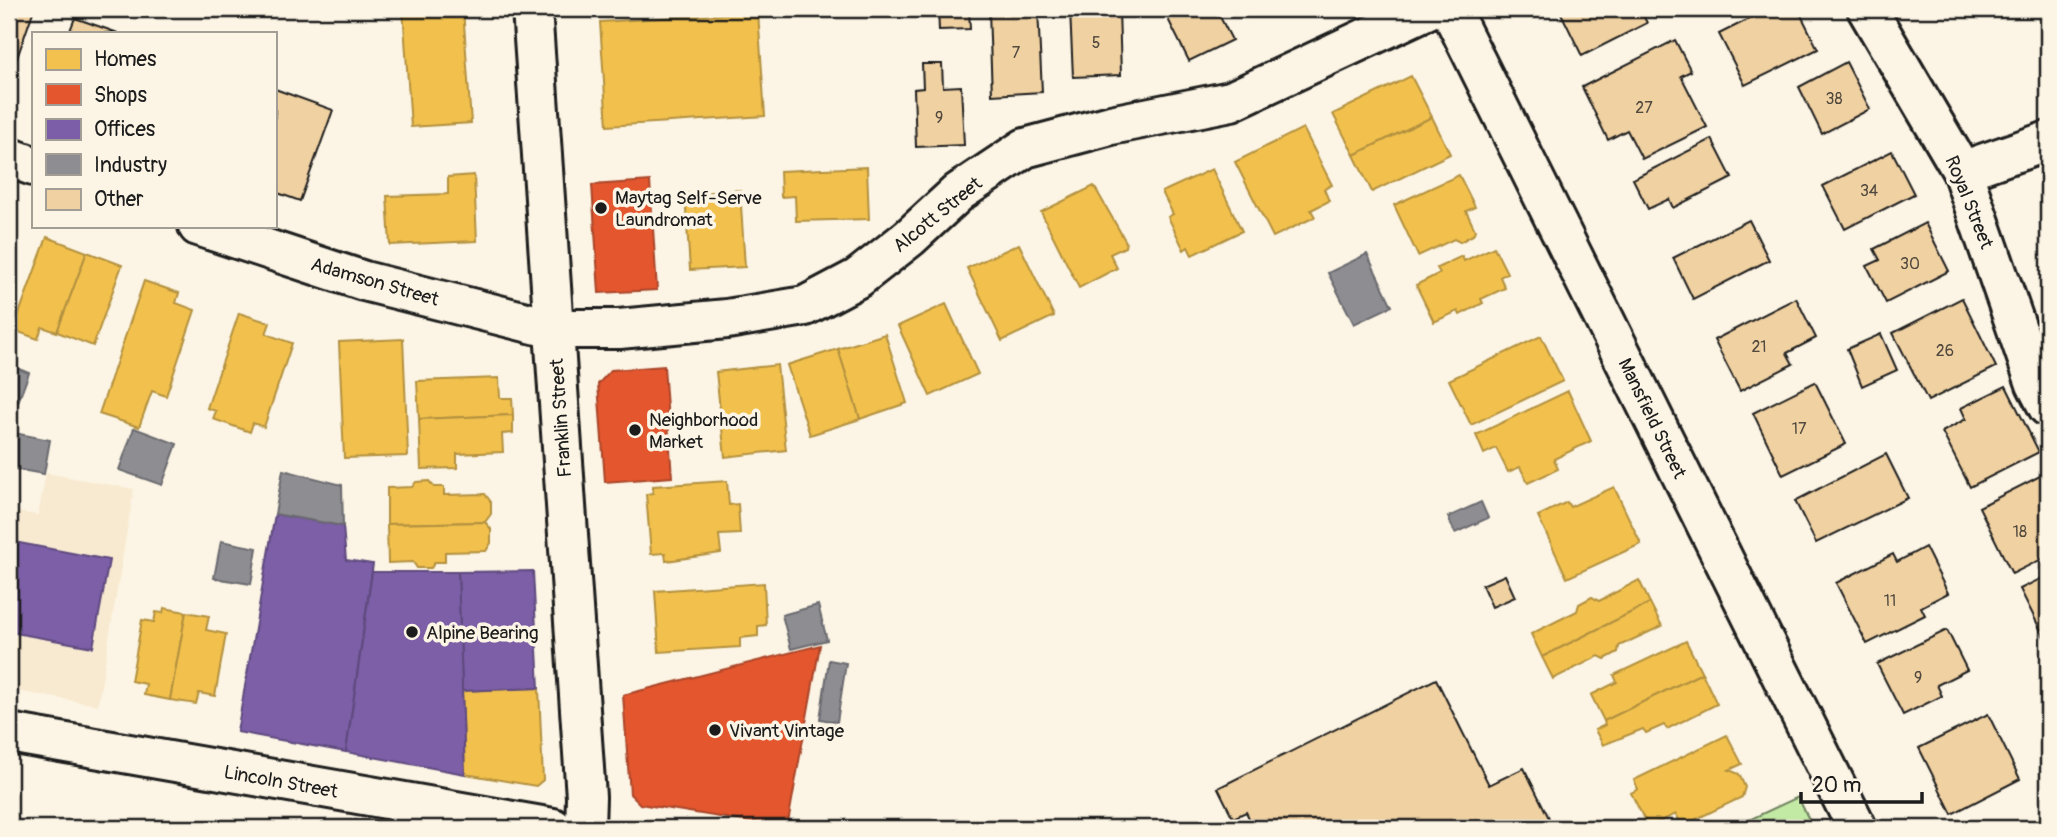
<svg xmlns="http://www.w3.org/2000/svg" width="2057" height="837" viewBox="0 0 2057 837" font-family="Pangolin,sans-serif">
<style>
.built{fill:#f8ead1}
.green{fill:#c3eaa4;stroke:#708360;stroke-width:2}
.homes{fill:#f2c14e;stroke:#b2903f;stroke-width:2}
.shops{fill:#e4572e;stroke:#a84529;stroke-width:2}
.offices{fill:#7b5ea7;stroke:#5e4a7d;stroke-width:2}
.industry{fill:#8d8d92;stroke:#6b6b6f;stroke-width:2}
.building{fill:#f0d1a2;stroke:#1c1c1c;stroke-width:2}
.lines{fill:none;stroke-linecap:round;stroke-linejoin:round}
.minor-casing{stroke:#1c1c1c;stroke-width:44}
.minor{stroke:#fcf5e5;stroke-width:38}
.poi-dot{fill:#1c1c1c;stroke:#fcf5e5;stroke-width:2.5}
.labels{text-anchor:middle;stroke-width:7;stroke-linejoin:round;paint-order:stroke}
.number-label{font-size:16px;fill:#51493e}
.poi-label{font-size:19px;fill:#1c1c1c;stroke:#fcf5e5;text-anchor:start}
.street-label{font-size:19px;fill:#1c1c1c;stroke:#fcf5e5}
</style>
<rect width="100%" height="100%" fill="#fcf5e5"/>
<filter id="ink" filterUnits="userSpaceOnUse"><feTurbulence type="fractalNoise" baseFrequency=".0143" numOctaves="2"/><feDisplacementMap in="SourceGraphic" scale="14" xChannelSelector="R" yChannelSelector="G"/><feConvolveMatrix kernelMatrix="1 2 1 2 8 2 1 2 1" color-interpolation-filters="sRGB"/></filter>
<g filter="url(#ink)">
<!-- built -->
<polygon class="built" points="46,473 134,489 98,705 9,690 9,511 38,515"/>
<!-- green -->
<polygon class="green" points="1798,797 1813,828 1732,828"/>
<!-- homes -->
<g class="homes">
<polygon points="403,9 463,9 471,123 411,127"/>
<polygon points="758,12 765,116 607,126 600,22"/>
<polygon points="1411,76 1432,117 1354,155 1333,114"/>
<polygon points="1432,117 1450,154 1372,192 1354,155"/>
<polygon points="1303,128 1332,185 1324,189 1329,201 1311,210 1315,217 1273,237 1235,162"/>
<polygon points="867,167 869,219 796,221 795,196 781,197 780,171"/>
<polygon points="1212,169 1242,231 1192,255 1188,247 1184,250 1168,217 1173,214 1162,192"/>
<polygon points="474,175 477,241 390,245 387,196 448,194 448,177"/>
<polygon points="1459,175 1475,207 1466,211 1475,230 1473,235 1460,242 1454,239 1418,256 1394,205"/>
<polygon points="1094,186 1126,242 1125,247 1110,254 1117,268 1079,288 1041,212"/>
<polygon points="740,190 745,267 690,270 685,194"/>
<polygon points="47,237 87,252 57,332 42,327 38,339 13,330"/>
<polygon points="1019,244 1054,316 1002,341 967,268"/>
<polygon points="1494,247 1507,273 1500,277 1505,288 1481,299 1483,303 1460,315 1458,311 1434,322 1416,285 1440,273 1437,268 1462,256 1464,261"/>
<polygon points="87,252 122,265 93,346 57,332"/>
<polygon points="144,281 179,293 176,303 195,310 166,396 152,391 139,427 99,414"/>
<polygon points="946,304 978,374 930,396 898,326"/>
<polygon points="239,313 270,323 266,334 292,343 264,427 253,423 250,432 213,419 216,411 207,408"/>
<polygon points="885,334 907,403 860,419 838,349"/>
<polygon points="1541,336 1563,381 1471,425 1449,380"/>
<polygon points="403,339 408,456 344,458 339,342"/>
<polygon points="838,349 860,419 810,435 787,365"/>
<polygon points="777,365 786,450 725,457 716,372"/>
<polygon points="499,378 500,398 512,398 513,415 419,419 417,381"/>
<polygon points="1568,391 1591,441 1554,459 1558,469 1528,483 1520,467 1508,472 1496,448 1484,454 1476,435"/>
<polygon points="513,415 513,433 502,434 503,452 457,454 457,468 421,469 419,419"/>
<polygon points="429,481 434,487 444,487 444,495 485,494 491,502 491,514 485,522 387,524 387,488 412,487 416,482"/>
<polygon points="727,481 729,505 738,504 740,534 719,535 721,553 666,561 665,553 651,554 646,494 653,493 653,486"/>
<polygon points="1614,487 1641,544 1567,578 1538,516 1567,502 1570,507"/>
<polygon points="485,522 491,529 491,543 486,551 445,552 445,562 435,562 431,568 417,568 413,562 388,563 387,524"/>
<polygon points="1639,580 1650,603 1542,657 1531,634 1577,611 1579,604 1592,597 1599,601"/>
<polygon points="764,583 766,625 758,626 758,636 740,638 740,647 659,652 655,591"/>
<polygon points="1650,603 1662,626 1619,646 1618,652 1605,659 1599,656 1553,679 1542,657"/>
<polygon points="164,608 186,612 170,700 144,695 146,684 131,681 142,620 154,622 156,612 163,613"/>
<polygon points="186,612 209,616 206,630 226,634 215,696 199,693 196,704 170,700"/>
<polygon points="1686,641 1702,673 1604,721 1591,695 1617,682 1614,675"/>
<polygon points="1702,673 1717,704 1667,729 1664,725 1646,733 1643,729 1603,745 1595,730 1605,725 1604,721"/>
<polygon points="539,688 543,780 536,786 465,774 462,691"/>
<polygon points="1727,735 1742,764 1729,770 1739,774 1745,787 1742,797 1682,826 1676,814 1648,827 1631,793 1638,789 1634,780"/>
</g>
<!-- shops -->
<g class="shops">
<polygon points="650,181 657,290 599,293 592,185"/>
<polygon points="664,366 672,477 605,482 598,384 611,370"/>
<polygon points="820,645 787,828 640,804 630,794 623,695"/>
</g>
<!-- offices -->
<g class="offices">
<polygon points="275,514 343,526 346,560 373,564 346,752 237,732"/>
<polygon points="9,541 109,560 93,647 9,632"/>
<polygon points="533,571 539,688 462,691 458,572"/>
<polygon points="372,572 458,572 465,774 346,752"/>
</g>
<!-- industry -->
<g class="industry">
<polygon points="1367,254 1392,306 1354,324 1328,273"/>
<polygon points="9,365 29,373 15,410 9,408"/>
<polygon points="134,428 177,444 162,485 119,470"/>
<polygon points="14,433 50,440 44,474 9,468"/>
<polygon points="283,470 342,485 343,526 275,514"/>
<polygon points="1481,502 1488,518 1455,533 1448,517"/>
<polygon points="221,541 257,548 251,584 214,578"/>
<polygon points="818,605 827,640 791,649 782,615"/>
<polygon points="829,660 846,663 837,722 820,719"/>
</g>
<!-- building -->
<g class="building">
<polygon points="9,9 34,9 10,78 9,78"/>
<polygon points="938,9 969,9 970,29 939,30"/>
<polygon points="1038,9 1042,92 992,95 989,11"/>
<polygon points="1070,9 1119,9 1121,75 1073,77"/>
<polygon points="1163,9 1216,9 1232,40 1189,61"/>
<polygon points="1559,9 1640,9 1647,23 1582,56"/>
<polygon points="1769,9 1798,9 1818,49 1745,85 1719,34"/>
<polygon points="75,18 118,33 69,33"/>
<polygon points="1675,40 1691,71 1681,76 1707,127 1642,159 1627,130 1608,140 1582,87"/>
<polygon points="1846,62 1870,109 1822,134 1799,87"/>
<polygon points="922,64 942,64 943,87 961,86 964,145 916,147 914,89 923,88"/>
<polygon points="275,89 333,110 300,201 275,192"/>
<polygon points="1712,139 1732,178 1673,208 1669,199 1648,209 1633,179"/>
<polygon points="1892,151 1914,194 1845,229 1823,186"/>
<polygon points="1749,220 1769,260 1693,299 1673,258"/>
<polygon points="1925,223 1949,271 1886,303 1867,266 1880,260 1874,249"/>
<polygon points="1796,298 1816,338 1787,353 1793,364 1740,391 1714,340"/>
<polygon points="1962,298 1996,367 1928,401 1893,333"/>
<polygon points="1881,334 1897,370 1862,386 1847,349"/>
<polygon points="1815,382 1846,444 1783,475 1753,413"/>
<polygon points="2006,386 2039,452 1970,487 1942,432 1966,419 1961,408"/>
<polygon points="1886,454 1908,498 1816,543 1795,501"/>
<polygon points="2048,472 2048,556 2012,574 1979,507"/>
<polygon points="1925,547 1948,593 1921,607 1925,615 1867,644 1836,583 1893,554 1897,562"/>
<polygon points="1505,575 1515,597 1492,607 1482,585"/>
<polygon points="2048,575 2048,645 2020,589"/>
<polygon points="1947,630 1967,670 1937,685 1942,696 1903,715 1877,664"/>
<polygon points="1436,679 1489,785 1524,768 1554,828 1254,828 1246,812 1233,818 1218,788"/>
<polygon points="1988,714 2020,779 1952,814 1919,748"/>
</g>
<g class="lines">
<!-- minor casing -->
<g class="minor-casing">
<g id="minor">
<polyline points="532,9 586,797 585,828"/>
<polyline points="1450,9 1857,828"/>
<polyline points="1867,9 1962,171 2036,384 2048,407"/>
<polyline points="9,157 33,166"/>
<polyline points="1962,171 2048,141"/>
<polyline points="198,226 364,281 554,329 619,329 727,319 805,306 858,278 909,238 959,192 1025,148 1111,125 1231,101 1428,9"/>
<polyline points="9,733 553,828"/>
</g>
</g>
<!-- minor -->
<use href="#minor" class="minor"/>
</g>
</g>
<!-- markers -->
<g class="poi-dot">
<circle cx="601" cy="208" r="7"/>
<circle cx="635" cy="430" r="7"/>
<circle cx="412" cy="632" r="7"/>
<circle cx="715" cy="730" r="7"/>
</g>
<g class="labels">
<!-- number labels -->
<g class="number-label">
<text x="1096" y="48">5</text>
<text x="1016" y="58">7</text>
<text x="1834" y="104">38</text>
<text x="1644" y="113">27</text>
<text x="939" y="123">9</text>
<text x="1869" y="196">34</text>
<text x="1910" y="269">30</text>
<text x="1759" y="352">21</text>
<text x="1945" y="356">26</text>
<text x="1799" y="434">17</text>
<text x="2020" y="537">18</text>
<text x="1890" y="606">11</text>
<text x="1918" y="683">9</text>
</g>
<!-- poi labels -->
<g class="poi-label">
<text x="615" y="204">Maytag Self-Serve<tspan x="615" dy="22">Laundromat</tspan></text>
<text x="649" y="426">Neighborhood<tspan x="649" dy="22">Market</tspan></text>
<text x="426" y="639">Alpine Bearing</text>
<text x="729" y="737">Vivant Vintage</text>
</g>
<!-- street labels -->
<g class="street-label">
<text transform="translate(1970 202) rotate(68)" y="7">Royal Street</text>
<text transform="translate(937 214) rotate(-39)" y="7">Alcott Street</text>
<text transform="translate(375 281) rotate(16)" y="7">Adamson Street</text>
<text transform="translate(560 418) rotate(-94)" y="7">Franklin Street</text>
<text transform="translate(1653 418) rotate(64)" y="7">Mansfield Street</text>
<text transform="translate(281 781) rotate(10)" y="7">Lincoln Street</text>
</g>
</g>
<!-- margin -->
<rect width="2057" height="837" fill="none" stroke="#fcf5e5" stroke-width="35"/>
<rect x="18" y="18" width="2022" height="802" fill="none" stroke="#1c1c1c" stroke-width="2.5" filter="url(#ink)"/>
<!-- legend -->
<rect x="32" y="32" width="245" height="196" fill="#fcf5e5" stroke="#a29e95" stroke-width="2"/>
<rect x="46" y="49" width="35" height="21" fill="#f2c14e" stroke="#a29e95" stroke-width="2"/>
<text x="94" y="66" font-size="21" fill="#1c1c1c">Homes</text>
<rect x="46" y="84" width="35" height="21" fill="#e4572e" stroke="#a29e95" stroke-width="2"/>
<text x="94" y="102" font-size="21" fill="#1c1c1c">Shops</text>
<rect x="46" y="119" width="35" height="21" fill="#7b5ea7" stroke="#a29e95" stroke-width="2"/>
<text x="94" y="136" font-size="21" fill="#1c1c1c">Offices</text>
<rect x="46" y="154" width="35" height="21" fill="#8d8d92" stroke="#a29e95" stroke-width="2"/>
<text x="94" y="172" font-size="21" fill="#1c1c1c">Industry</text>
<rect x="46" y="189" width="35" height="21" fill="#f0d1a2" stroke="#a29e95" stroke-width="2"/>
<text x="94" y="206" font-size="21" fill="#1c1c1c">Other</text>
<!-- scale -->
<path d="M1801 792v10h121v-10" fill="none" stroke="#1c1c1c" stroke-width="3.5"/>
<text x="1812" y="792" font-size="21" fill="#1c1c1c" stroke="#fcf5e5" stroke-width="5" paint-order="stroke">20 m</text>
</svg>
